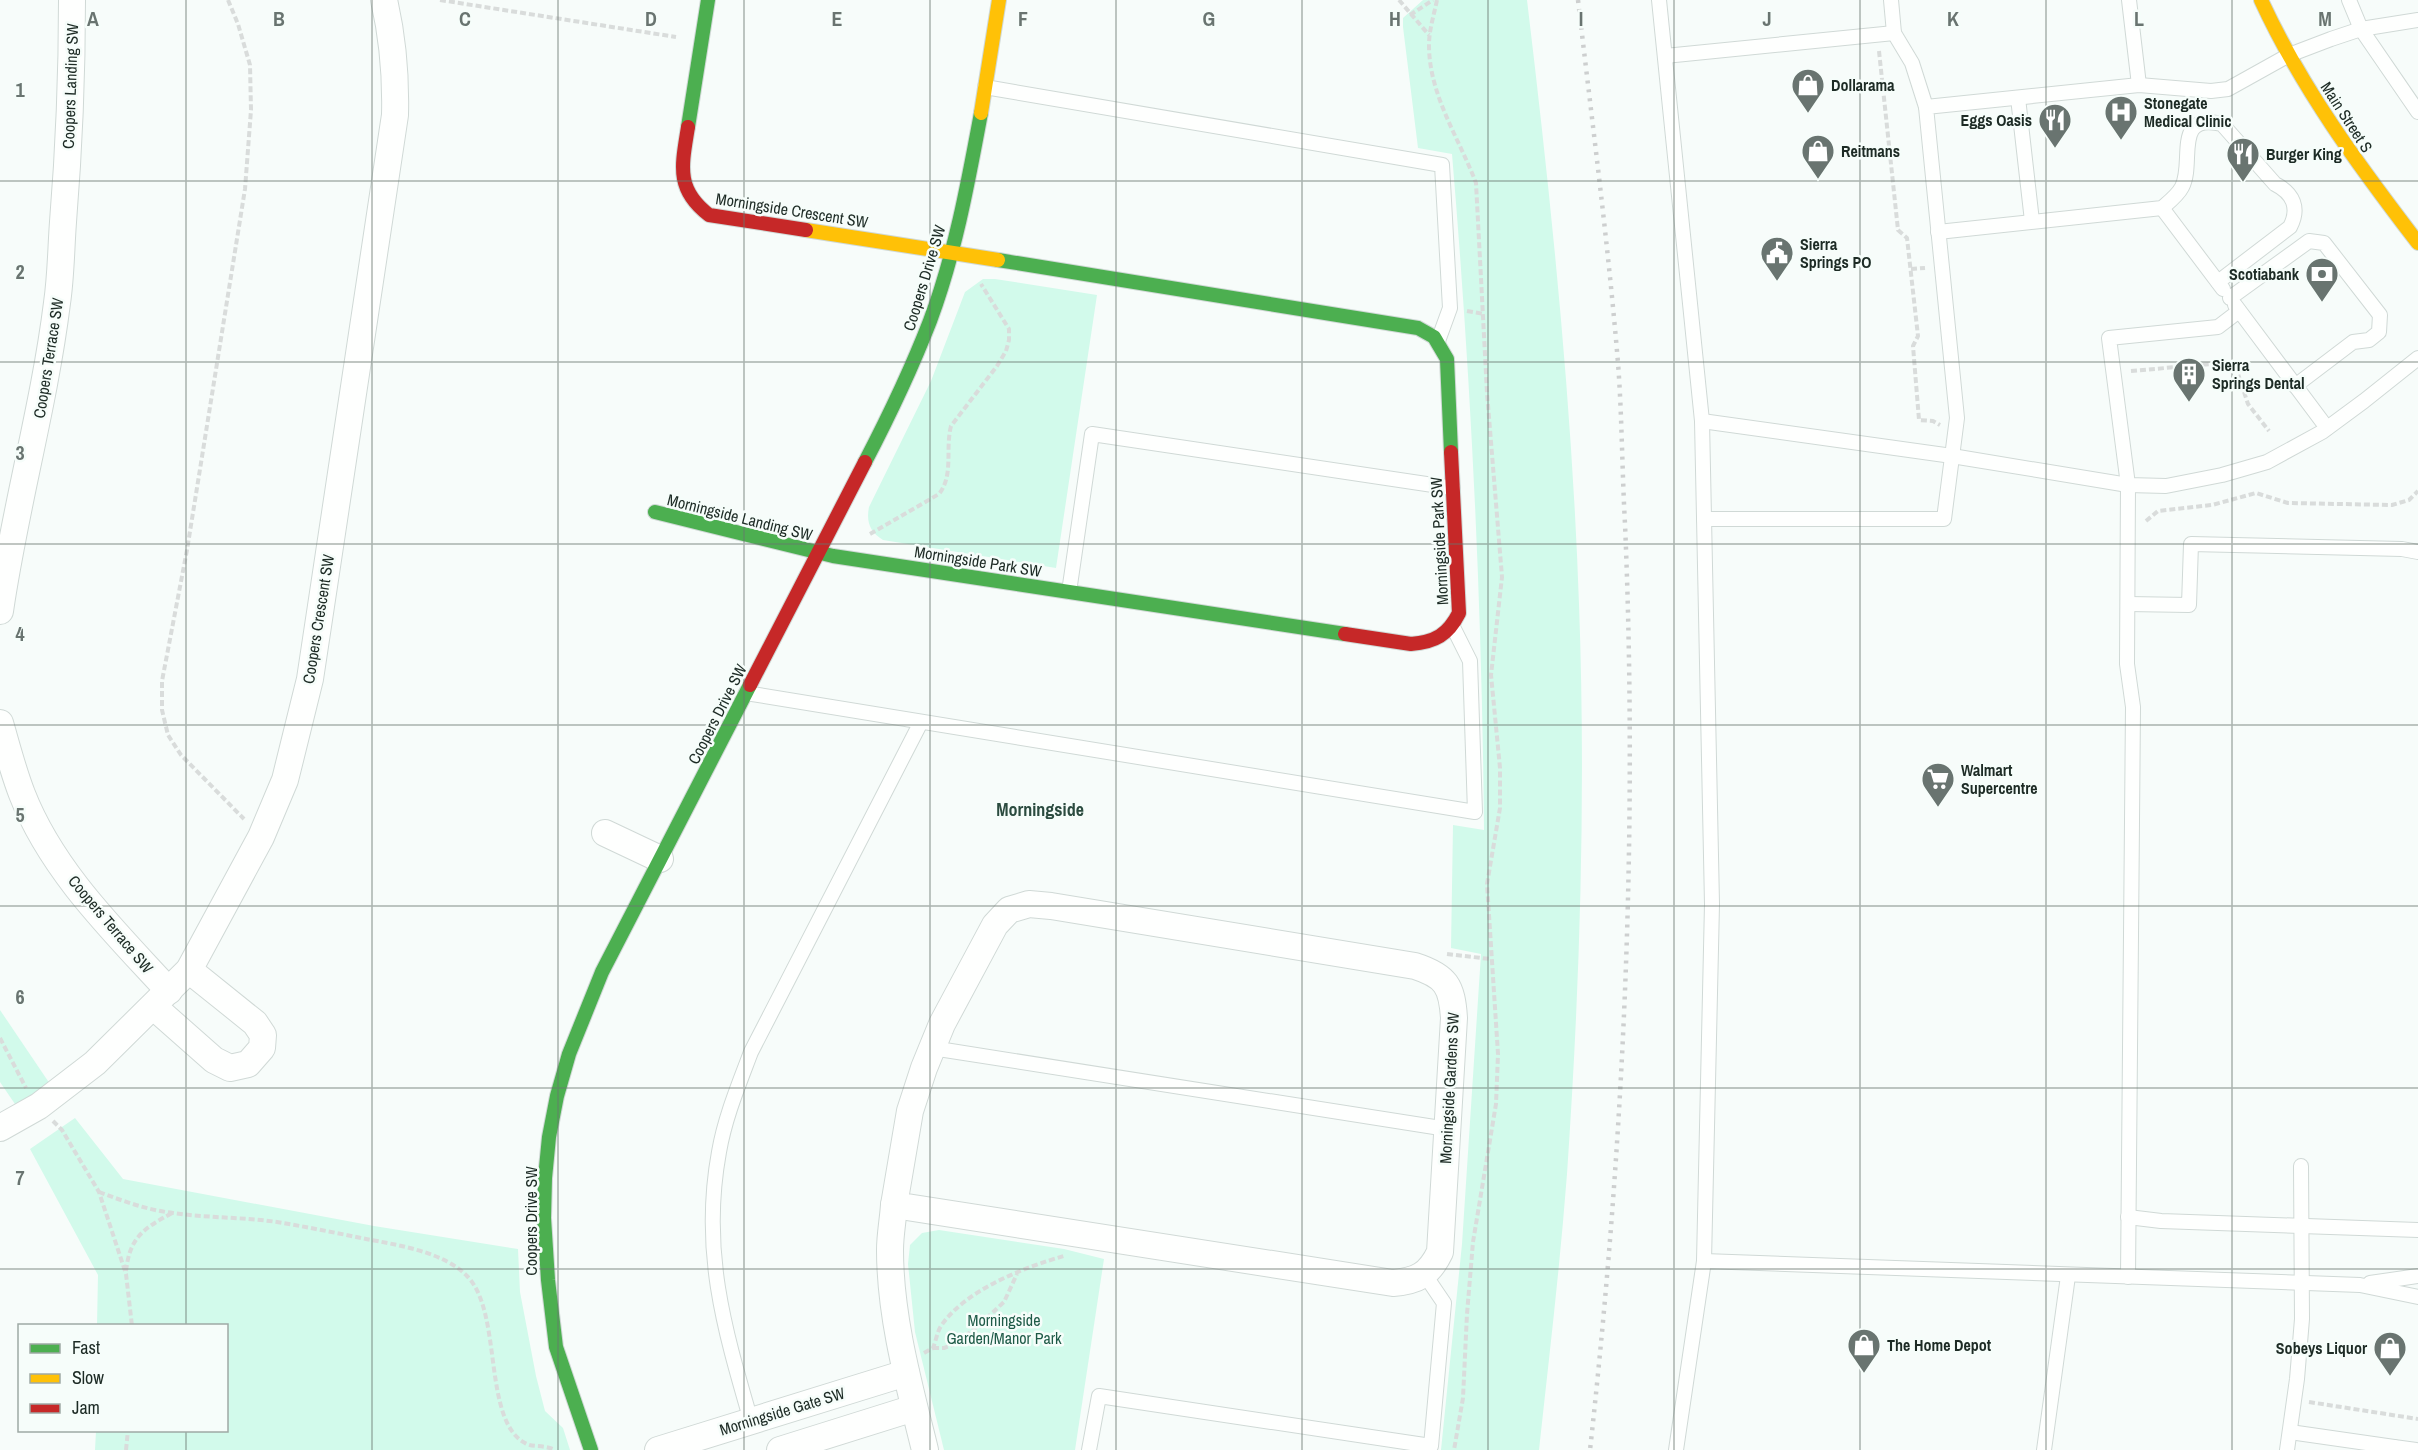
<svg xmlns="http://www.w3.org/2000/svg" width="2418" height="1450" viewBox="0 0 2418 1450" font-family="'Archivo Narrow',sans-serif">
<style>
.green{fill:#d2faeb}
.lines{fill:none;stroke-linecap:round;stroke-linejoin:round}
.lane-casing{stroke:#d0d9d6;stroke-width:16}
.street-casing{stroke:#d0d9d6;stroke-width:28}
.fast-casing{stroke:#d0d9d6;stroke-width:16}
.slow-casing{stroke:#d0d9d6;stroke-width:16}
.jam-casing{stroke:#d0d9d6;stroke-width:16}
.path{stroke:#d9dcdb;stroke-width:4;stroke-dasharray:6 3;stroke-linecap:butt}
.lane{stroke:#fefffe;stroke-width:14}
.street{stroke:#fefffe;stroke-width:26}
.fast{stroke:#4caf50;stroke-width:14}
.slow{stroke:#ffc107;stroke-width:14}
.jam{stroke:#c62828;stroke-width:14}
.rail{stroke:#cdcfcf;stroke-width:4.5;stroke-dasharray:3 6;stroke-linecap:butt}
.grid{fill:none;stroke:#697470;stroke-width:1.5;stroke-opacity:0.55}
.labels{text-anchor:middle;stroke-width:5;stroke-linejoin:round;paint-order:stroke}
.poi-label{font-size:16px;font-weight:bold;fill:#1d2b25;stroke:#f6fdfa;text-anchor:start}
.street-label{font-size:16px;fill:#1d2b25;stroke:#f6fdfa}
.park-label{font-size:16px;fill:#1e5a47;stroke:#f6fdfa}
.neighbourhood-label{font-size:18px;font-weight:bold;fill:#2b4b3f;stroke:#f6fdfa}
.grid-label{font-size:20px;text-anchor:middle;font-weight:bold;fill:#697470;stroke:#f6fdfa;stroke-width:5;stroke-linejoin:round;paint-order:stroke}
</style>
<rect width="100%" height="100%" fill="#f7fcfa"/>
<!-- green -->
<g class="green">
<path d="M1423,0H1527C1551,200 1572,402 1579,604C1586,794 1580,985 1567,1174C1560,1266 1549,1358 1539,1450H1441L1462,1244L1481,954L1451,948L1453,825L1484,830C1482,604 1471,379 1452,154L1418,148L1403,27V18Z"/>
<path d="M983,279H995L1097,295L1056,568L883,540C870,532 866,522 869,507L931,381L965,292Z"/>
<polygon points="0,1010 50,1084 17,1107 0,1082"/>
<polygon points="75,1118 123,1179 374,1226 518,1249 520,1292 536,1376 545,1411 563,1428 570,1450 95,1450 96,1431 226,1430 226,1326 97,1325 98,1275 30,1149"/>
<polygon points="939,1230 1064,1249 1104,1259 1075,1450 944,1450 915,1332 908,1264 910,1245 922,1233"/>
</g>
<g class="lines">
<!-- lane casing -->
<g class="lane-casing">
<g id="lane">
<polyline points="1659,0 1702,421 1712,904 1704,1261"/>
<polyline points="1891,0 1894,33 1912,63 1926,107"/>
<polyline points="2129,0 2139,85"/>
<polyline points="2349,0 2361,29 2418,112"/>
<polyline points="1665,56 1894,33"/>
<polyline points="985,87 1442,165 1450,308 1438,341"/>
<polyline points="2018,98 2032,221"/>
<polyline points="2162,208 2223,289"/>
<path d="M1938,232L2162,208C2169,202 2178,195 2182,187C2195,162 2172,112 2222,124L2275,184C2293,193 2300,208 2290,227L2218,282"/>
<polyline points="2230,298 2309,241 2324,243 2380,315 2379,332 2369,340 2353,342 2295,386"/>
<polyline points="2235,305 2327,428"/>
<polyline points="1702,421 1952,456 2128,485 2166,486 2222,475 2267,462 2322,432 2364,401 2418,358"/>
<polyline points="1704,519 1944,519 1957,418 1926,107 2139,85 2211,91 2228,89 2289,55 2331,39 2361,29 2418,20"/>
<polyline points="1069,592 1092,434 1453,488"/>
<polyline points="2128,604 2189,605 2191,544 2402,549 2418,552"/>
<polyline points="746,693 1475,812 1470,661 1453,627"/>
<polyline points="932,1048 1447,1129"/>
<polyline points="2128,1217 2161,1221 2418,1230"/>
<polyline points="2128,1277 2133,707 2127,664 2128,485 2109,338 2218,327 2239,311"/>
<polyline points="2370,1283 2418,1276"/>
<path d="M751,1421C724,1328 701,1250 719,1152C725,1117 739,1084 751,1052L921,722"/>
<polyline points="2290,1432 2394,1447 2392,1450"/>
<polyline points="2394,1447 2416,1450"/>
<polyline points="1089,1450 1099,1396 1431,1446 1444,1303 1425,1275"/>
<polyline points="1676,1450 1704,1261 2360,1285 2418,1297"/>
<polyline points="2044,1450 2068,1276"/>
<polyline points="2287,1450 2297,1379 2302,1319 2301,1166"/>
</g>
</g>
<!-- street casing -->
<g class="street-casing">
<g id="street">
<path d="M0,611C15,507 44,407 57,303C61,276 61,249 63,222C69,148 72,74 72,0"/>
<path d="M0,723C7,747 13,771 22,794C52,871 114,931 169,991"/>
<polyline points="605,833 660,859"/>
<path d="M1029,904L1051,906L1415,966C1446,976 1452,986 1454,1018L1440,1252C1429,1275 1417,1281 1393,1283L894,1205L910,1111L924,1068L942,1024L995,925L1009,910Z"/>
<polyline points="154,1007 214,1060 230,1068 248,1064 262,1048 263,1035 255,1023 189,970"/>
<path d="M0,1128L39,1106L95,1063L189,970L261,837L285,780L310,679L395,115C396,76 393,39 384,0"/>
<path d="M894,1205C893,1220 890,1235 890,1250C890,1317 909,1385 925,1450"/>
<polyline points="658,1450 906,1373"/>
<polyline points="780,1450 914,1408"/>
</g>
</g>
<!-- fast casing -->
<g class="fast-casing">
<g id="fast">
<polyline points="688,127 708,0"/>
<polyline points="998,260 1418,328 1434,337 1447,359 1451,452"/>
<path d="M865,462C889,416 911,370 930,321C955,254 968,183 981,113"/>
<polyline points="655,512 833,556 1345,634"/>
<polyline points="591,1450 556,1347 548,1280 544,1218 545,1178 549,1137 557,1096 569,1054 602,972 750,685"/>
</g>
</g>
<!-- slow casing -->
<g class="slow-casing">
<g id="slow">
<path d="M2261,0C2302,89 2359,166 2418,243"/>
<polyline points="981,113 999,0"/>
<polyline points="806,230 998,260"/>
</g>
</g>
<!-- jam casing -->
<g class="jam-casing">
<g id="jam">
<path d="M688,127C682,165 675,189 709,215L806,230"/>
<path d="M1345,634L1411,644C1435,642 1448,635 1459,613L1451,452"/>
<polyline points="750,685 865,462"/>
</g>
</g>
<!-- path -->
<g class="path">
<polyline points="228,0 238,24 250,65 251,110 245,189 187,550 162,681 162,710 168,735 181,755 244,819"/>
<polyline points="440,0 676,37"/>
<polyline points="1399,0 1429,35"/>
<path d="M1437,0C1434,15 1429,30 1429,45C1429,95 1459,138 1476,183L1487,393L1502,577L1491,675L1500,768V808L1487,884L1498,1054L1496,1104L1473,1242L1467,1314L1463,1398L1454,1450"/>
<polyline points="1410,15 1433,0"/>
<polyline points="1879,51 1898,230 1907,238 1918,336 1913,346 1919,420 1933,421 1940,425"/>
<polyline points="1911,269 1925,268"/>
<polyline points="1467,311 1484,314"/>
<polyline points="2131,371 2234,362 2248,404 2269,431"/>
<polyline points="2146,521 2158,511 2212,505 2256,493 2288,503 2392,505 2409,500 2418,491"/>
<path d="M870,534L939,494C954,475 945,449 951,426L997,366L1006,351L1009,340V329L981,284"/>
<polyline points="1447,954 1490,959"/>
<polyline points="0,1038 26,1088"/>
<polyline points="53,1121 62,1130 99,1192 126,1274 132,1326"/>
<path d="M99,1192C123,1201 147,1210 173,1213C207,1218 243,1217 277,1222C307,1227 337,1233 366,1239C398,1245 444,1252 467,1276C503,1312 482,1420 525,1443C533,1448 543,1444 555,1450"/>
<path d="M126,1271C130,1237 143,1229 172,1213"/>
<polyline points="933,1348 944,1348 958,1343 991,1314 1004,1302 1017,1274"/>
<path d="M924,1353L933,1348C936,1341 937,1332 941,1326C965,1290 1025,1267 1064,1256"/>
<polyline points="2309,1402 2418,1419"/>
<polyline points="126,1450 128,1430"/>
</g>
<!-- lane -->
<use href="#lane" class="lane"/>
<!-- street -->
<use href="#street" class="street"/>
<!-- fast -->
<use href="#fast" class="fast"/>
<!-- slow -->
<use href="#slow" class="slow"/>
<!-- jam -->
<use href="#jam" class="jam"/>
<!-- rail -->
<path class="rail" d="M1578,0C1592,121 1608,242 1618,363C1622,416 1622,470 1625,524C1638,833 1624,1142 1590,1450"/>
</g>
<!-- grid -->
<path class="grid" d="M186,0V1326M372,0V1450M558,0V1450M744,0V1450M930,0V1450M1116,0V1450M1302,0V1450M1488,0V1450M1674,0V1450M1860,0V1450M2046,0V1450M2232,0V1450M0,181H2418M0,362H2418M0,544H2418M0,725H2418M0,906H2418M0,1088H2418M0,1269H2418M186,1430V1450"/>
<!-- icons -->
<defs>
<g id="shop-pin" transform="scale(1.725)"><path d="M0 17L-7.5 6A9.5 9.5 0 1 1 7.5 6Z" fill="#697470" stroke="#f6fdfa"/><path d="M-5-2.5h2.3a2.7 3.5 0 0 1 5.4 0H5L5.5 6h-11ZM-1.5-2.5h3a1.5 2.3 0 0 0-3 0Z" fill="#fff"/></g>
<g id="hospital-pin" transform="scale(1.725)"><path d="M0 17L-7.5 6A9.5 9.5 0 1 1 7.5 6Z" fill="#697470" stroke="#f6fdfa"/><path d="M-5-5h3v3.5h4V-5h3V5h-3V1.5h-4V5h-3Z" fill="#fff"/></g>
<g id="restaurant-pin" transform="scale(1.725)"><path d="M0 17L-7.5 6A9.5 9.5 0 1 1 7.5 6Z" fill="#697470" stroke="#f6fdfa"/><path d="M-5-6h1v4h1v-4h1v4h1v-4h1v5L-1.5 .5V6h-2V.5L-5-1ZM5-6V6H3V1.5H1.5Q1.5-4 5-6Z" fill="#fff"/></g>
<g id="civic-pin" transform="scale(1.725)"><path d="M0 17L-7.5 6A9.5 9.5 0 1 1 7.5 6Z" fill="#697470" stroke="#f6fdfa"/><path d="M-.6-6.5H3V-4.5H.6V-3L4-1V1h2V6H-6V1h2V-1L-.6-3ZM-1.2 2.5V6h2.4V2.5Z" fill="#fff"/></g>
<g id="bank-pin" transform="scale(1.725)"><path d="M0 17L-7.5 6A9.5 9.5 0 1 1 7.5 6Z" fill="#697470" stroke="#f6fdfa"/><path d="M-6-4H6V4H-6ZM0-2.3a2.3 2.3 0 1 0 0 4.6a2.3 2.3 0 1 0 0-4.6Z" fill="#fff"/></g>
<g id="building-pin" transform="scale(1.725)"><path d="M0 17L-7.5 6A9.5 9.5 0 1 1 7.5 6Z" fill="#697470" stroke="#f6fdfa"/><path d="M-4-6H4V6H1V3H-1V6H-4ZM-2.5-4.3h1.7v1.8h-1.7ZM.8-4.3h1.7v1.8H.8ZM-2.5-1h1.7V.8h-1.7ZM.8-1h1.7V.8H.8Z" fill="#fff"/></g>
<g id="supermarket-pin" transform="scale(1.725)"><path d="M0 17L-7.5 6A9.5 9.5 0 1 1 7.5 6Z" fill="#697470" stroke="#f6fdfa"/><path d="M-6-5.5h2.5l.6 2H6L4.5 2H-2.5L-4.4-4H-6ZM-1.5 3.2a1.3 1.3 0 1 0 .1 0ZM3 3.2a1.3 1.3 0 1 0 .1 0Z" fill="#fff"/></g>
</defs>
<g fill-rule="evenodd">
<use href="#shop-pin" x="1808" y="85"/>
<use href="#hospital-pin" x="2121" y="112"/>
<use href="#restaurant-pin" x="2055" y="120"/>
<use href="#shop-pin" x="1818" y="151"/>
<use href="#restaurant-pin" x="2243" y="154"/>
<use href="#civic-pin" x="1777" y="253"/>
<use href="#bank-pin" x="2322" y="274"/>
<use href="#building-pin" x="2189" y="374"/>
<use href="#supermarket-pin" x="1938" y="779"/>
<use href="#shop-pin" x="1864" y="1345"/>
<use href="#shop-pin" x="2390" y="1348"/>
</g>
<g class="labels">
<!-- poi labels -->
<g class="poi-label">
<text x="1831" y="91">Dollarama</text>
<text x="2144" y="109">Stonegate<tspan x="2144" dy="18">Medical Clinic</tspan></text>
<text x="2032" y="126" text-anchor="end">Eggs Oasis</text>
<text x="1841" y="157">Reitmans</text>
<text x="2266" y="160">Burger King</text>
<text x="1800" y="250">Sierra<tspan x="1800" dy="18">Springs PO</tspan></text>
<text x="2299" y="280" text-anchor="end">Scotiabank</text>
<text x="2212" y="371">Sierra<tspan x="2212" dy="18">Springs Dental</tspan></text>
<text x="1961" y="776">Walmart<tspan x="1961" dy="18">Supercentre</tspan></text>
<text x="1887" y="1351">The Home Depot</text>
<text x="2367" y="1354" text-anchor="end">Sobeys Liquor</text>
</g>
<!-- street labels -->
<g class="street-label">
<text transform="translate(70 86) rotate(-88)" y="6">Coopers Landing SW</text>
<text transform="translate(2347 117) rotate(57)" y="6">Main Street S</text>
<text transform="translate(792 210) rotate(9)" y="6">Morningside Crescent SW</text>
<text transform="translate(924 278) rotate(-73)" y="6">Coopers Drive SW</text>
<text transform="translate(48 358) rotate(-81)" y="6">Coopers Terrace SW</text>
<text transform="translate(740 517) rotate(14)" y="6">Morningside Landing SW</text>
<text transform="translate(1439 541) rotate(-93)" y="6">Morningside Park SW</text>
<text transform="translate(978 561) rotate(9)" y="6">Morningside Park SW</text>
<text transform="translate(318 619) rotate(-81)" y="6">Coopers Crescent SW</text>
<text transform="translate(717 714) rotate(-63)" y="6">Coopers Drive SW</text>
<text transform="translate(111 924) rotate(50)" y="6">Coopers Terrace SW</text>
<text transform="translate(1449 1088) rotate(-87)" y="6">Morningside Gardens SW</text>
<text transform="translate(531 1221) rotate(-90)" y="6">Coopers Drive SW</text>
<text transform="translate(782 1411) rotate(-17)" y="6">Morningside Gate SW</text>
</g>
<!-- park labels -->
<g class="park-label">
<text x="1004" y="1326">Morningside<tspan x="1004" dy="18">Garden/Manor Park</tspan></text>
</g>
<!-- neighbourhood labels -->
<g class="neighbourhood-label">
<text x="1040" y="816">Morningside</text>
</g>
</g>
<g class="grid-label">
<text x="93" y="26">A</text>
<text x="279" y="26">B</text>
<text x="465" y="26">C</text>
<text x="651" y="26">D</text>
<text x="837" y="26">E</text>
<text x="1023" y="26">F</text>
<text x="1209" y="26">G</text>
<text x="1395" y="26">H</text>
<text x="1581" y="26">I</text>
<text x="1767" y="26">J</text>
<text x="1953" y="26">K</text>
<text x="2139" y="26">L</text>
<text x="2325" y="26">M</text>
<text x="20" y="97">1</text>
<text x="20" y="279">2</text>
<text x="20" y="460">3</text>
<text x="20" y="641">4</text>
<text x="20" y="822">5</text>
<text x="20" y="1004">6</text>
<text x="20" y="1185">7</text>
</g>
<!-- legend -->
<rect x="18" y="1324" width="210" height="108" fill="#f6fdfa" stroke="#9fa9a5" stroke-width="1.5"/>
<rect x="30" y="1344" width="30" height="9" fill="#4caf50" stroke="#9fa9a5" stroke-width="1.5"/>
<text x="72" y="1354" font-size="18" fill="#1d2b25">Fast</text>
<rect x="30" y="1374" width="30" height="9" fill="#ffc107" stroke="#9fa9a5" stroke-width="1.5"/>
<text x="72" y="1384" font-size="18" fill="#1d2b25">Slow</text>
<rect x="30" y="1404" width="30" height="9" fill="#c62828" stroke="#9fa9a5" stroke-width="1.5"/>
<text x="72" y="1414" font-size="18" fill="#1d2b25">Jam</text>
</svg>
